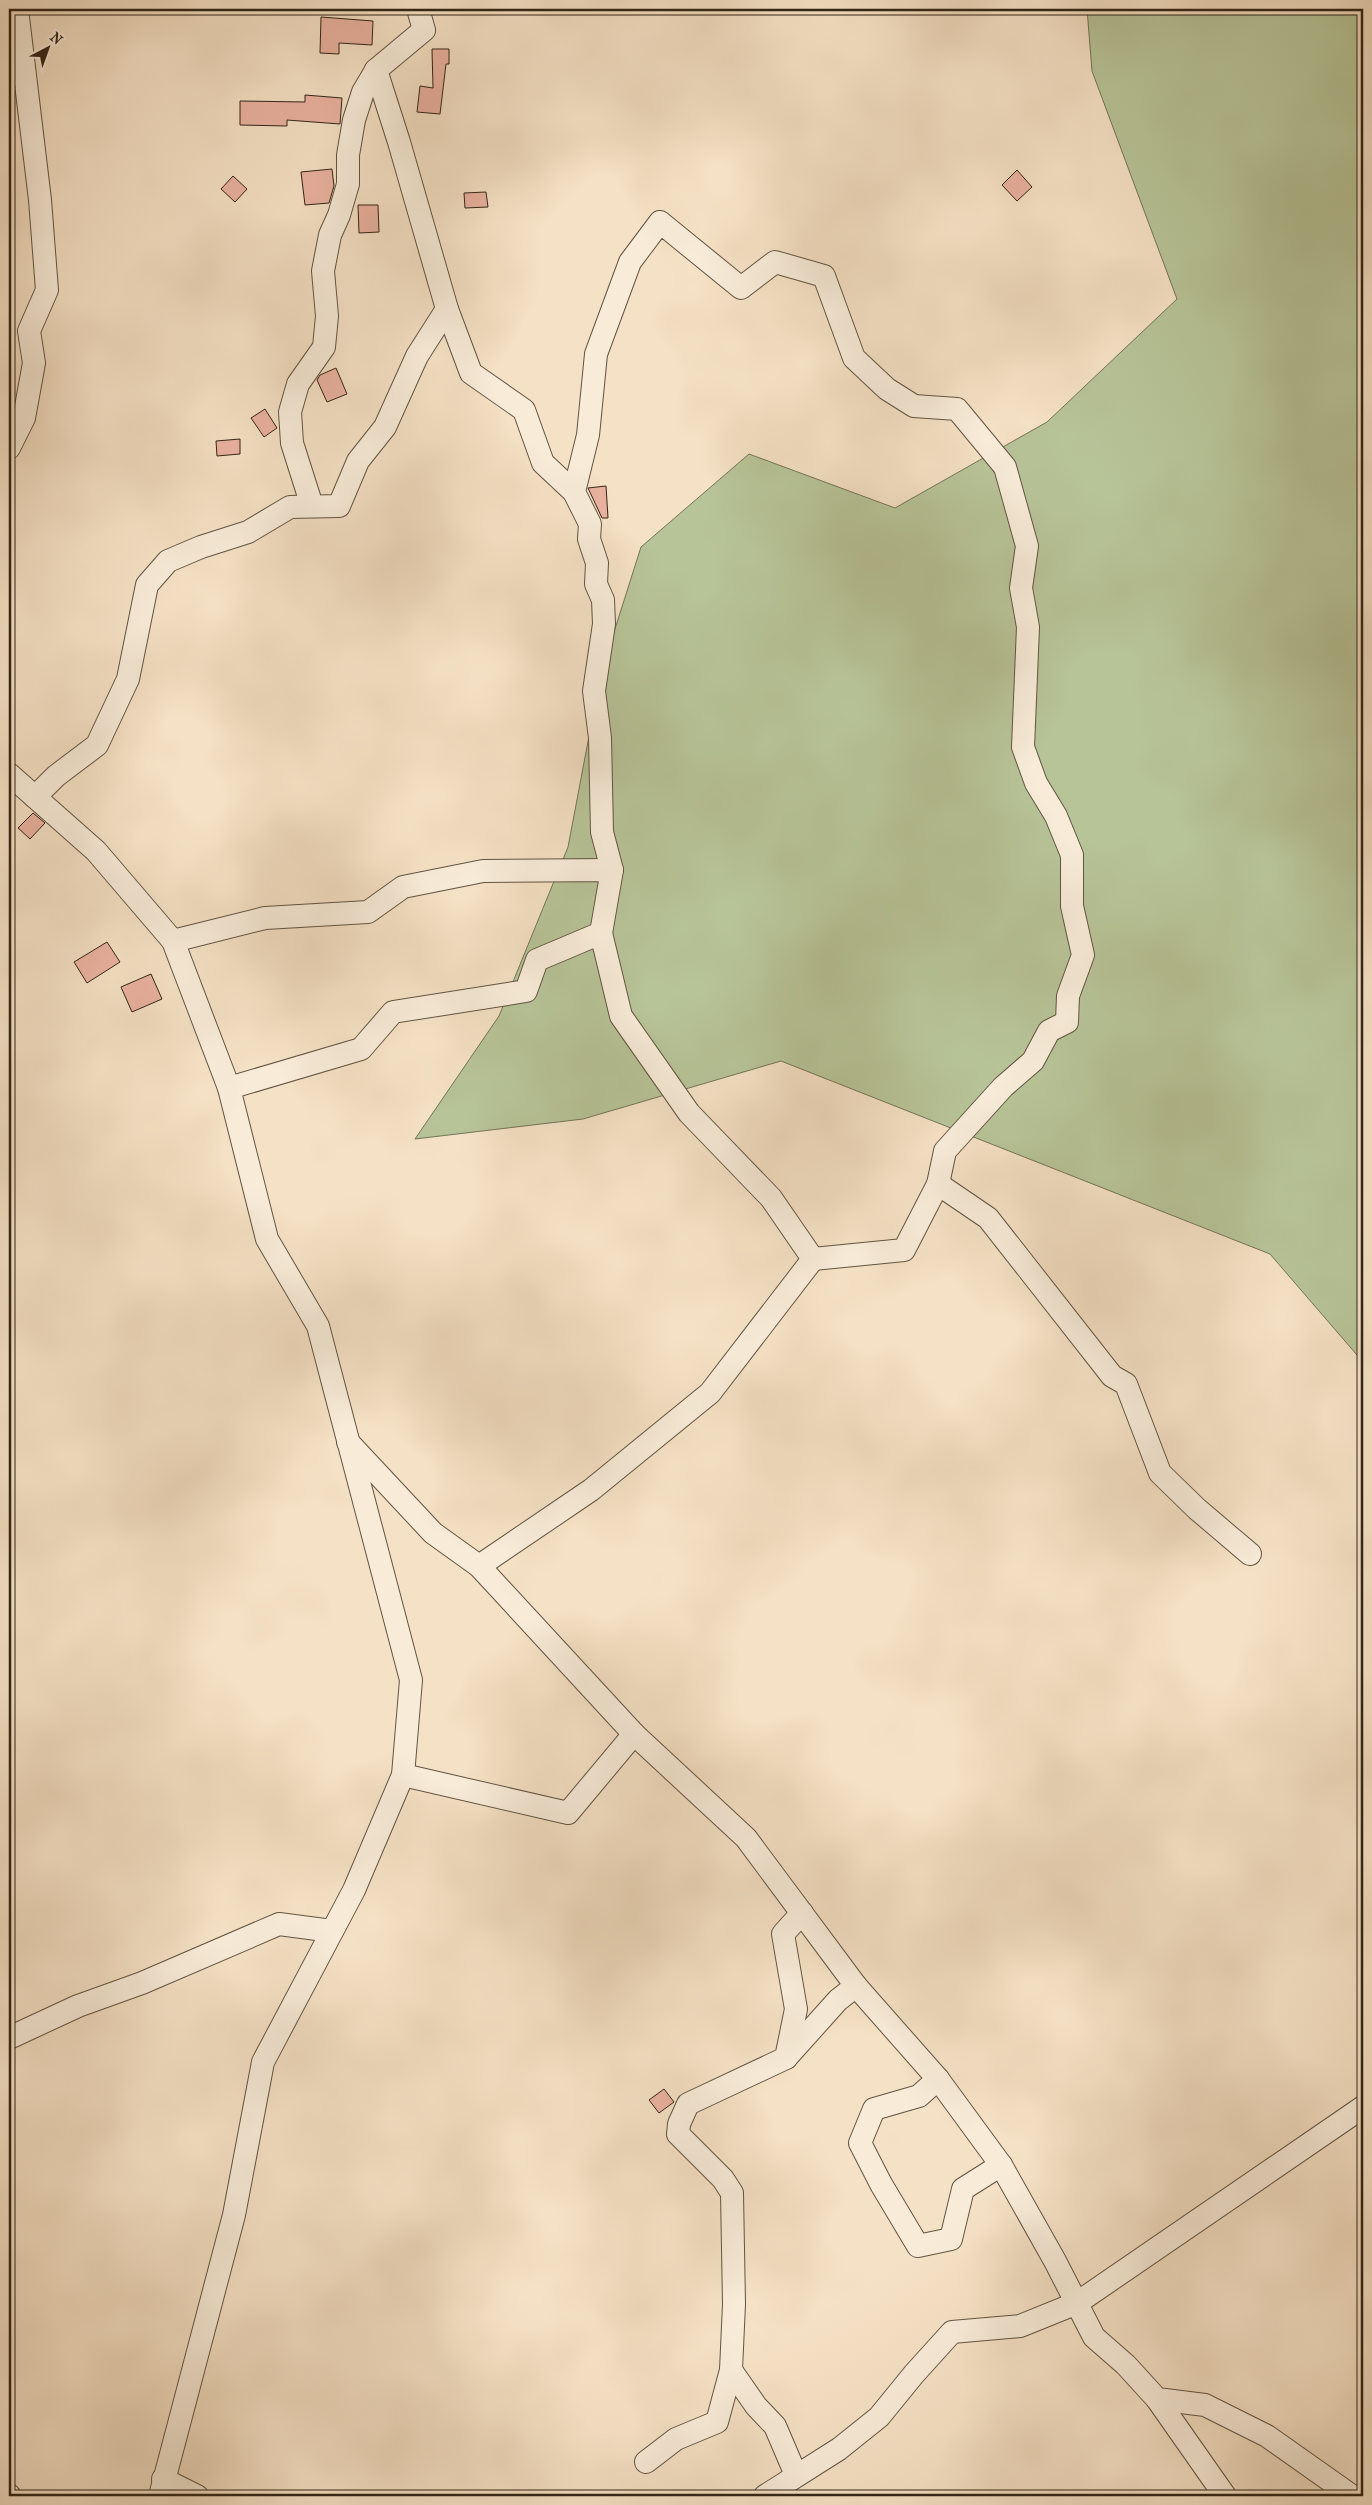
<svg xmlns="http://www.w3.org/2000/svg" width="1372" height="2505" viewBox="0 0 1372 2505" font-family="'IM FELL French Canon',serif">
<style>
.green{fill:#b7c498;stroke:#747458}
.building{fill:#eab2a0;stroke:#312517}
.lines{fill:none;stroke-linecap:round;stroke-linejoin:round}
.minor-casing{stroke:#625442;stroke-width:24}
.minor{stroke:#f8ecd9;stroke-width:22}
</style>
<rect width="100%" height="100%" fill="#f5e1c5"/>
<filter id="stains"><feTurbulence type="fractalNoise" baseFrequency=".004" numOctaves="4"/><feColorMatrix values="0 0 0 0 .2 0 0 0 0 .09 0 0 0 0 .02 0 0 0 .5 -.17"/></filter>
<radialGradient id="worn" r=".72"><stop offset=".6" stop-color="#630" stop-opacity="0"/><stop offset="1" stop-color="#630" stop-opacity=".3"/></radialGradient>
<!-- green -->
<polygon class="green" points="1087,9 1363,9 1363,1362 1270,1254 781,1061 583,1119 415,1139 499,1016 568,847 601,673 641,547 749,454 895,508 1047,422 1177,299 1092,71"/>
<!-- building -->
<g class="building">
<polygon points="321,17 373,21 372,45 339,43 339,54 320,53"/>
<polygon points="432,49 449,49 449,64 446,64 440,114 417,112 420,86 433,88"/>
<polygon points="305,95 342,98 340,124 287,120 287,126 240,125 240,101 305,102"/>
<polygon points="332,169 334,186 329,203 305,205 301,172"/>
<polygon points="1017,170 1032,187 1017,201 1002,185"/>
<polygon points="233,176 247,189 235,202 221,189"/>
<polygon points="486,192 488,207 465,208 464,193"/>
<polygon points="358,205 378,205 379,232 359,233"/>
<polygon points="336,368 347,394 327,402 317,380 320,375"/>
<polygon points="265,409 277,428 264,437 251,418"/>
<polygon points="240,439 240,454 217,456 216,441"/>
<polygon points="606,486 608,518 602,518 588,488"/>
<polygon points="33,813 45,823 30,839 18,828"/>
<polygon points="107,942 120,962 87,983 74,962"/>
<polygon points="151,974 162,999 132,1012 121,987"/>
<polygon points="664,2089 674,2102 659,2113 649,2100"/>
</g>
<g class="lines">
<!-- minor casing -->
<g class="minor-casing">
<g id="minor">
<polyline points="418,9 424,30 376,70 399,142 447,309 471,373 524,410 543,463 574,492"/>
<polyline points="9,448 24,418 34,363 29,331 47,290 40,200 17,9"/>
<polyline points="312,506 292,443 290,412 298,384 324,347 327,316 323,271 330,235 339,215 348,184 348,155 354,120 363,92 376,70"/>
<polyline points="9,774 96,851 173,941 229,1088 267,1239 318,1326 411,1680 403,1775 354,1890 263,2062 234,2215 160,2496"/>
<polyline points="35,797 56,776 97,745 128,679 147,585 168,561 201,547 248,532 290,507 339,506 358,461 385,427 417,356 447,309"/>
<polyline points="612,870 602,832 600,738 594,691 604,624 603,600 596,584 597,563 589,539 590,524 574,492 588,435 596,354 630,262 660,222 741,288 775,262 824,276 854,358 887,389 914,406 957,409 1005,467 1027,546 1021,588 1028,627 1023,747 1036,783 1056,816 1072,855 1072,906 1083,955 1068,996 1067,1022 1049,1031 1033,1061 1003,1087 945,1151 938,1184 904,1250 813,1259"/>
<polyline points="173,941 265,918 368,912 403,887 483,871 612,870 601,933"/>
<polyline points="229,1088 361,1049 393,1012 526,991 537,960 601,933 621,1016 689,1113 771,1198 813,1259 710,1393 591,1490 479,1566"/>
<polyline points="938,1184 988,1218 1112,1376 1126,1384 1160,1473 1197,1509 1250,1554"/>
<polyline points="348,1442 433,1533 479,1566 634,1734 746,1838 856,1986 938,2079 1001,2165 1055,2261 1094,2337 1126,2365 1157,2399 1205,2405 1267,2436 1352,2496"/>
<polyline points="403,1775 568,1813 634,1734"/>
<polyline points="9,2038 78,2006 142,1983 279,1924 332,1931"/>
<polyline points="786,2058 838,2000 856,1986"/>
<polyline points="938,2079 919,2096 874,2109 860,2143 881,2184 918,2246 951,2239 963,2189 1001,2165"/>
<polyline points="731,2370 756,2406 775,2426 796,2475"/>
<polyline points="1157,2399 1225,2496"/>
<polyline points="646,2462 676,2439 717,2422 731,2370 734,2304 732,2193 723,2179 678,2134 679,2124 688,2104 786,2058 796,2009 783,1934 802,1913"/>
<polyline points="163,2479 197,2496"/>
<polyline points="9,2495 9,2496"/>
<polyline points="765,2496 839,2449 879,2417 914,2374 952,2332 1020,2326 1077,2303 1363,2107"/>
</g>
</g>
<!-- minor -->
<use href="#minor" class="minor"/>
</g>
<!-- margin -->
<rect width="1372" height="2505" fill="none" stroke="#f5e1c5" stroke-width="30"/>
<rect x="10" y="10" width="1352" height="2485" fill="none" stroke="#312517" stroke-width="2.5"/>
<rect x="15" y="15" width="1342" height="2475" fill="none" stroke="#312517"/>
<!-- north arrow -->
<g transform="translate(48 48) rotate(41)" stroke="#f8ecd9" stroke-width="4" paint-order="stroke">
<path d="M0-4L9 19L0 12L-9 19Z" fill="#312517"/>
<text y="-8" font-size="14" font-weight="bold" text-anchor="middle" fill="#312517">N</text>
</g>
<rect width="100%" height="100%" filter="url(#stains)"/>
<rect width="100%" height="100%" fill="url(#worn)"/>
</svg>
